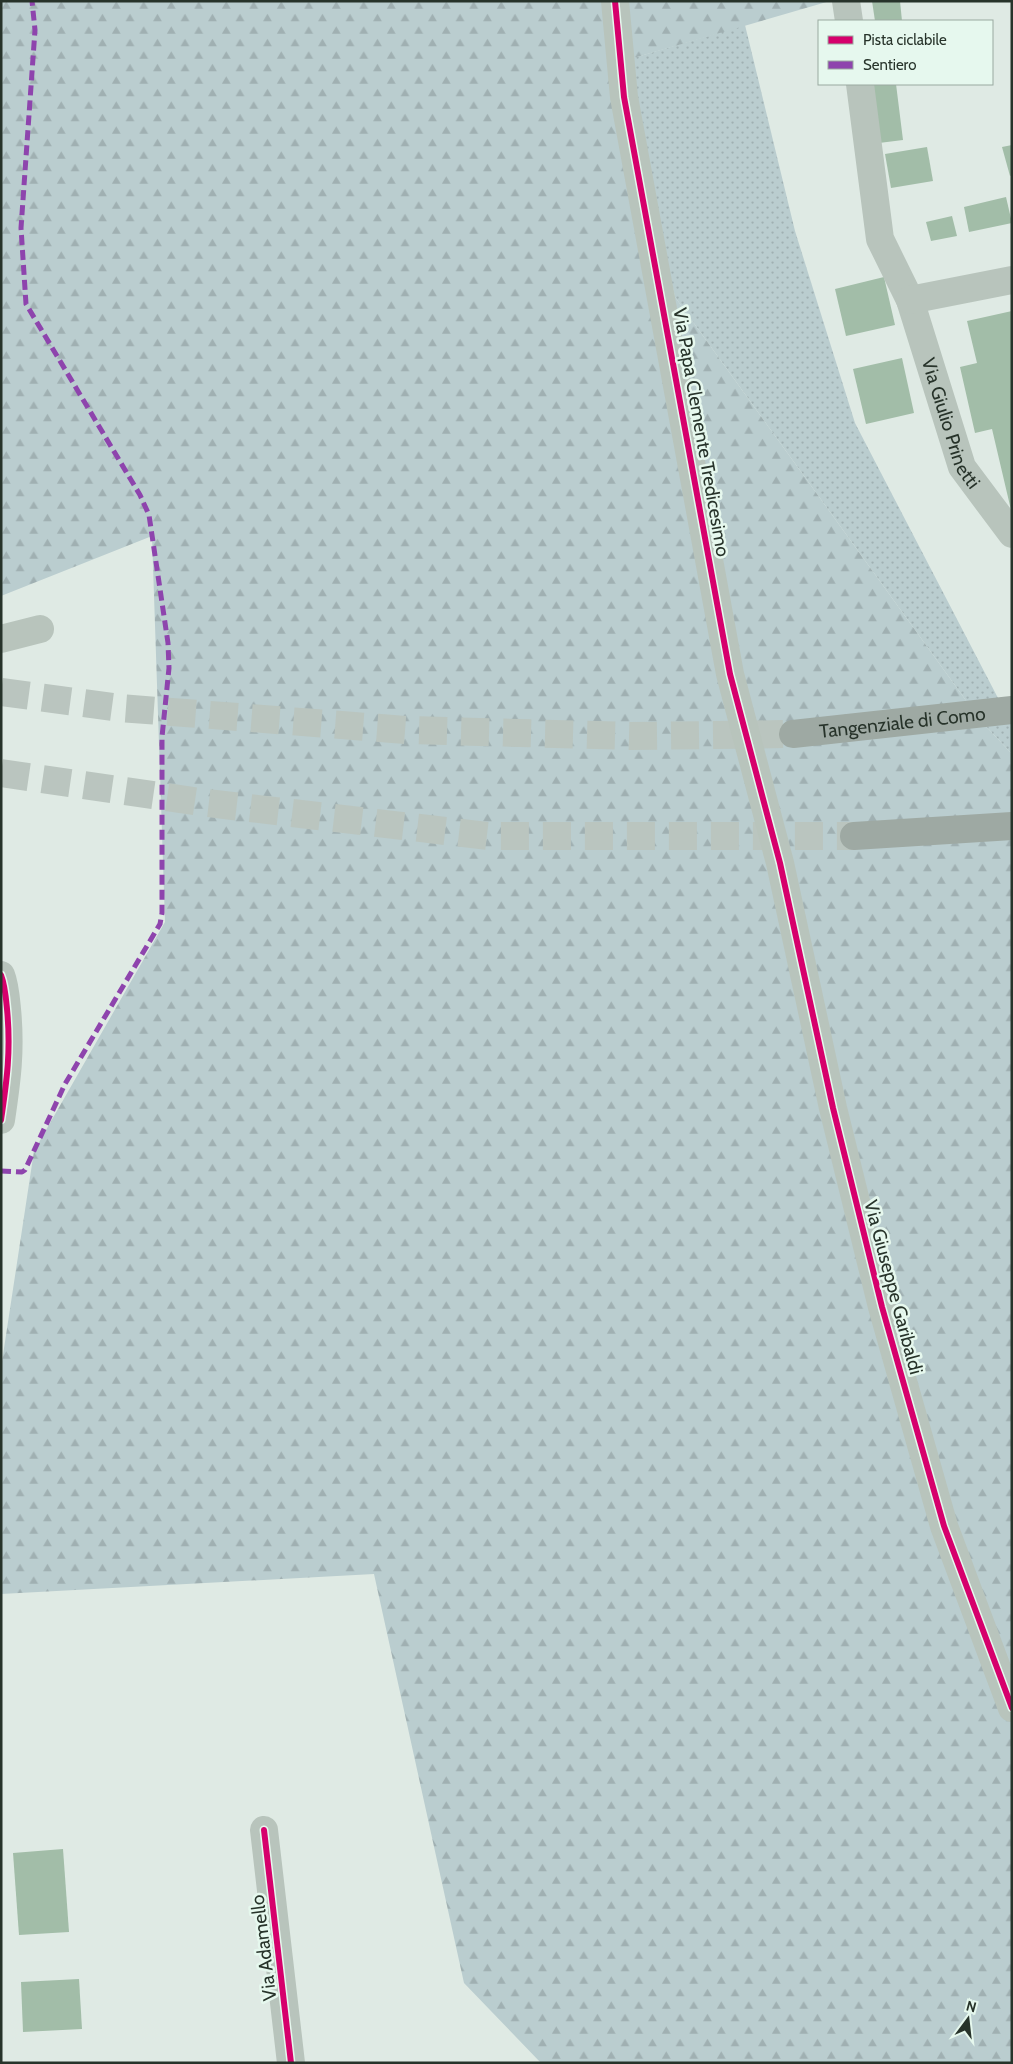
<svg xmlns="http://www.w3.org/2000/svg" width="1013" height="2064" viewBox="0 0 1013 2064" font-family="Cabin,sans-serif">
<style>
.grass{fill:url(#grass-dots)}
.forest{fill:url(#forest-firs)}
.building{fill:#a2bda8}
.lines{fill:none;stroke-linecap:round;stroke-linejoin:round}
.highway-tunnel{stroke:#bac5bf;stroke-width:28;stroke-dasharray:28 14;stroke-linecap:butt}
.minor{stroke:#b8c4bc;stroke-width:28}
.highway{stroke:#9ea9a3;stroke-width:28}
.quiet{stroke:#8e44ad;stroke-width:5;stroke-dasharray:10 5;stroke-linecap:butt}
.cycleway-casing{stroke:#e6f8ee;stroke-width:9}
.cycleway{stroke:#d6006c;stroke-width:6}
.labels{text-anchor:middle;stroke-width:5;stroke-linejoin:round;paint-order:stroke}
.street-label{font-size:19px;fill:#27332a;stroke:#e6f8ee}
</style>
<defs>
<pattern id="grass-dots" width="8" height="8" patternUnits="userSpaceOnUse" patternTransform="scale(1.25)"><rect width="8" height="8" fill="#bacdcf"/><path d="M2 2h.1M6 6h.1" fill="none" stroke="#a0b0b2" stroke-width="1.8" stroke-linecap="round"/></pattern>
<pattern id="forest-firs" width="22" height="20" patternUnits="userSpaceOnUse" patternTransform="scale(1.25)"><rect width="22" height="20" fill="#bacdcf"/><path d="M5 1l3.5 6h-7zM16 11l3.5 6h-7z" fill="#a0b0b2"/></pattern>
</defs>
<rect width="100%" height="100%" fill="#dfeae4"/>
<!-- grass -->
<polygon class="grass" points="745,25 795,231 855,423 1012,725 1012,754 980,720 675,297 623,61"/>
<!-- forest -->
<polygon class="forest" points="1,1 830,1 623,61 675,297 980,720 1012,754 1012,2063 541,2063 464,1983 374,1574 1,1594 1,1368 34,1151 165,922 152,536 1,596"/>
<!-- building -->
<g class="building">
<polygon points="872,1 900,1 902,21 875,21"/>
<polygon points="872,84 896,84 903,140 879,143"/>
<polygon points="1012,145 1012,175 1010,176 1002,147"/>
<polygon points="927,147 933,181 891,188 885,154"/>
<polygon points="1006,197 1012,223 969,232 964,207"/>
<polygon points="952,216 957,236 931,241 926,222"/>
<polygon points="884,277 895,325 846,336 835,289"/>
<polygon points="1012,311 1012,510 1011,510 992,429 975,433 960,367 977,363 967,321"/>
<polygon points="902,358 914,413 866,424 853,369"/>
<polygon points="63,1849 69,1932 19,1935 13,1853"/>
<polygon points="79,1979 82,2029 23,2032 21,1982"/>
</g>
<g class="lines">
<!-- highway-tunnel -->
<g class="highway-tunnel">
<polyline points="1,692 120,708 406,730 630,736 793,734"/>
<polyline points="1,773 207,803 488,836 854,836"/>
</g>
<!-- minor -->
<g class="minor">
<polyline points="615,1 624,97 730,674 780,863 833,1108 882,1307 944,1526 1012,1708"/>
<polyline points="846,1 849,21"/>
<path id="s1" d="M860,84L880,239L910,300L962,467L1012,534"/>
<polyline points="910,300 1012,280"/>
<polyline points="1,639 40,629"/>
<path d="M1,975C5,985 6,998 7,1009C11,1050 7,1080 1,1120"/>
<polyline points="264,1830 291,2063"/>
</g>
<!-- highway -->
<g class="highway">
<path id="s2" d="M793,734L1012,710"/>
<polyline points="854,836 1012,826"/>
</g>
<!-- quiet -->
<polyline class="quiet" points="1,1171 22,1172 25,1170 65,1084 160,924 162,913 162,737 169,668 168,643 149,515 140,495 26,304 21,228 35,30 32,1"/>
<!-- cycleway casing -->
<g class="cycleway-casing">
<g id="cycleway">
<polyline points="615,1 624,97 730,674 780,863 833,1108 882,1307 944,1526 1012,1708"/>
<path d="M1,975C5,985 6,998 7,1009C11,1050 7,1080 1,1120"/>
<polyline points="264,1830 291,2063"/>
</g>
</g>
<!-- cycleway -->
<use href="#cycleway" class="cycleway"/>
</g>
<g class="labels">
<!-- street labels -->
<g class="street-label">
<text dy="7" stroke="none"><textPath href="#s1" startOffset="354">Via Giulio Prinetti</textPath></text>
<text transform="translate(702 432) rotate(80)" y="7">Via Papa Clemente Tredicesimo</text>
<text dy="7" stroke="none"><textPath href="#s2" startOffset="110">Tangenziale di Como</textPath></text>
<text transform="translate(894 1287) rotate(75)" y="7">Via Giuseppe Garibaldi</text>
<text transform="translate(263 1948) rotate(-97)" y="7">Via Adamello</text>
</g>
</g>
<!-- border -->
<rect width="1013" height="2064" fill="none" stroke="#27332a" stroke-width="5"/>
<!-- legend -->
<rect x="818" y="20" width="175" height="65" fill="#e6f8ee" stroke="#9aa9a0"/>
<rect x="828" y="36" width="25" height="8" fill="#d6006c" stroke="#9aa9a0"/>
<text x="863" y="45" font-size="15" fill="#27332a">Pista ciclabile</text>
<rect x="828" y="61" width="25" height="8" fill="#8e44ad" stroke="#9aa9a0"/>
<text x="863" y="70" font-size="15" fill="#27332a">Sentiero</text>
<!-- north arrow -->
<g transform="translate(968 2019) rotate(15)" stroke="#e6f8ee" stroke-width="4" paint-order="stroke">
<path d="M0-4L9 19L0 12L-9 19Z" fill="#27332a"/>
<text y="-8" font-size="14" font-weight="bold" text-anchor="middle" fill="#27332a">N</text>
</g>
</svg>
